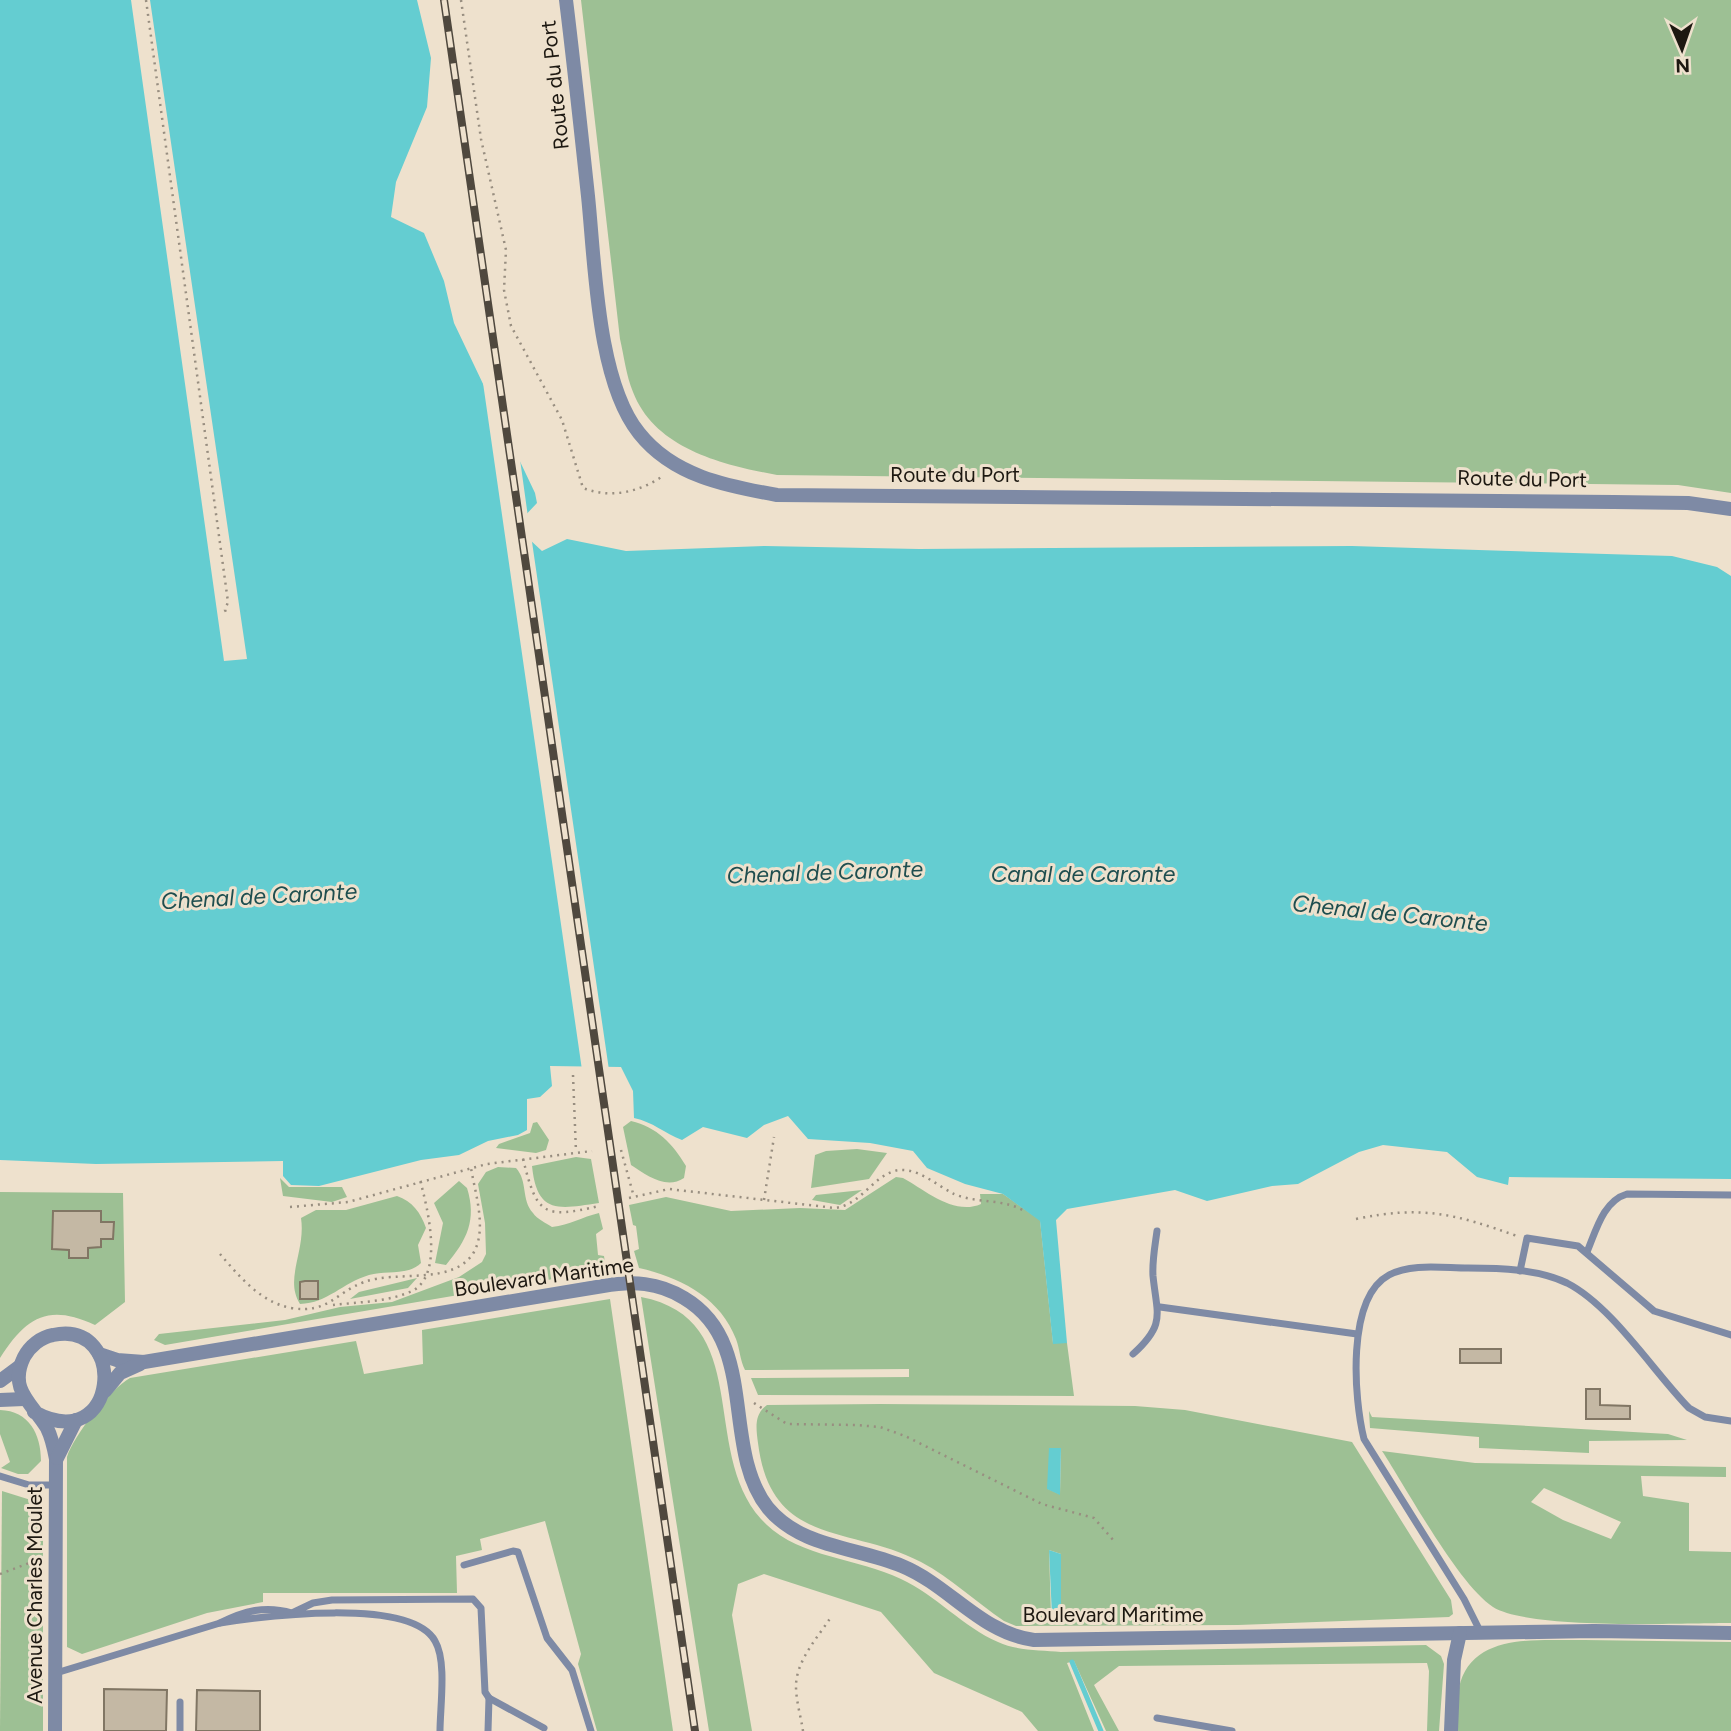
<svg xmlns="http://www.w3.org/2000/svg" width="1731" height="1731" viewBox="0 0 1731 1731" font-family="Figtree,sans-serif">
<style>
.green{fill:#9dc094;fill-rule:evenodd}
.water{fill:#64cdd1}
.pier{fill:#eee1cd}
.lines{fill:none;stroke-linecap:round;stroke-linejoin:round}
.stream{stroke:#64cdd1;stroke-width:5}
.building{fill:#c4b8a4;stroke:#817664;stroke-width:2}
.path{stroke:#988e80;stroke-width:2.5;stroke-dasharray:2 5;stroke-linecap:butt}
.lane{stroke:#7e8aa5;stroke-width:7}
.street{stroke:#7e8aa5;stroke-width:14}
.rail-casing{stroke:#4f483e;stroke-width:8}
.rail{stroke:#eee1cd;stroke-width:5;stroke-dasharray:16;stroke-linecap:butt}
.labels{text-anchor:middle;stroke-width:6;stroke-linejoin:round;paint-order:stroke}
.street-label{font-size:21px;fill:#1d1811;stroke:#eee1cd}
.water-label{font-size:23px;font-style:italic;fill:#1e4e4f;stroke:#eee1cd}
</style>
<rect width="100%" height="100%" fill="#eee1cd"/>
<!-- green -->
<g class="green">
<path d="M581,0H1731V493L1678,485L777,475C723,465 655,449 633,392C626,375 624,356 620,339Z"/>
<path d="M631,1121C657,1127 673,1144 686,1166L684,1178C666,1190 646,1175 631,1165L623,1127Z"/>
<polygon points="537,1122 549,1140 546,1150 536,1153 496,1148 499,1144 530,1133 533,1123"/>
<polygon points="857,1149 887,1153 869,1179 811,1188 815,1155 826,1151"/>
<path d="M576,1157L591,1159L599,1203C559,1209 537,1215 532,1166Z"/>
<path d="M498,1167L516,1168C528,1181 521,1200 533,1213C537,1219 546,1223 552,1227C570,1225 582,1217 599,1213L603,1229L596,1234L598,1255L604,1256L606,1270L165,1345L154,1340L159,1334L285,1320L340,1307L392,1302L459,1277L482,1262L486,1254L485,1223L478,1184L486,1172Z"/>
<path d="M896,1177L903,1178C925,1190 954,1216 981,1204L980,1194H1003L1040,1220L1053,1343H1067L1074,1396L758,1395L751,1378L909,1377V1369L745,1370C740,1360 740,1350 736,1339C720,1297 679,1277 639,1268L634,1251L639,1249L636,1226L633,1225L629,1205L666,1197L731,1211L800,1208L845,1210Z"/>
<polygon points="280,1178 289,1187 342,1187 347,1197 332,1202 283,1196"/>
<path d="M459,1181L467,1188C477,1220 467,1240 446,1265L435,1263L443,1223L434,1203Z"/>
<polygon points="862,1190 840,1205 812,1200 816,1195"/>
<path d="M0,1192L123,1193L125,1302L95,1325C47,1303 26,1318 0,1358Z"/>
<path d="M397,1196C412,1201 421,1213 426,1228L418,1245L421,1263C408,1276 386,1270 369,1275C342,1283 328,1303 300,1304C284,1279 306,1251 301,1218L316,1210H346Z"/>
<polygon points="417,1278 408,1288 350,1299 359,1292"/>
<path d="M641,1297C755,1319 699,1449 761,1519C796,1558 855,1557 901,1579C936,1595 963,1627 998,1642C1017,1651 1041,1650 1061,1652L1426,1645L1441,1656L1444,1664L1439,1731H1427L1429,1671L1427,1663L1119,1666L1094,1685L1119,1731H1106L1074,1661L1067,1663L1094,1731H1038L1022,1712L934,1673L881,1612L764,1574L738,1584L732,1615L752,1731H709Z"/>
<path d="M610,1299L673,1731H597L578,1664L581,1654L545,1521L480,1539L482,1550L456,1556L457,1593H263V1602L207,1613L82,1654L67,1647V1457C74,1435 110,1389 130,1378L356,1341L364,1374L423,1364L422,1330Z"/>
<path d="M880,1404L1135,1406L1185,1410L1352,1442L1451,1600L1453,1614L1449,1617L1238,1625L1016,1626L1004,1621C976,1602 951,1578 921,1562C851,1525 771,1548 758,1443C756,1428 754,1414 767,1405ZM1061,1448L1060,1494H1059L1048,1489ZM1049,1550L1061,1554V1616H1051Z"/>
<path d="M0,1410C29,1411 41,1434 41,1461L28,1474H18L1,1468L10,1462L0,1434Z"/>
<polygon points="1369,1411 1372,1417 1668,1434 1687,1440 1589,1441 1589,1453 1479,1448 1479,1437 1370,1428"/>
<path d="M1382,1451L1475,1463L1726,1467V1477L1641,1476L1643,1496L1689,1503V1551L1731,1552V1623C1681,1623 1530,1630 1493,1607C1458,1584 1407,1489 1382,1451ZM1544,1488L1621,1522L1611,1539L1563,1520L1531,1502Z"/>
<polygon points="2,1491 34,1501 43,1512 43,1731 0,1731"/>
<path d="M1584,1640L1731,1642V1731H1458C1458,1717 1457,1701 1459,1688C1471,1631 1540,1641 1584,1640Z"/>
</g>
<!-- water -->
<g class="water">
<path d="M0,0H131L224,661L247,659L150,0H417L431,58L427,107L396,182L391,217L424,233L444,281L454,323L535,493L537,503L520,521L529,539L542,551L567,539L626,551L765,546L919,549L1352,546L1672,556L1717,567L1731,576V1179L1509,1177L1508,1185L1477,1177L1447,1152L1383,1145L1359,1152L1298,1184L1272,1186L1207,1201L1175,1190L1067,1209L1056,1220L1067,1343L1053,1344L1040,1221L1003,1194L965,1184L927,1168L913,1151L870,1143L808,1139L788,1116L764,1125L747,1138L703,1127L682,1140C664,1133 653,1122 634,1118L633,1091L621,1067L550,1066L552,1086L540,1097L527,1099V1130L518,1135L488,1141L459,1155L421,1160L319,1186L291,1185L283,1176V1161L96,1164L0,1160Z"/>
<polygon points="1049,1448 1061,1448 1060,1495 1047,1489"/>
<polygon points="1049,1550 1061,1554 1061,1616 1052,1616"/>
</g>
<!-- pier -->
<polygon class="pier" points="482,376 519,452 528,517 524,521 531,535 609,1070 582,1070"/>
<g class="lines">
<!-- stream -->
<polyline class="stream" points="1072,1662 1101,1731"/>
</g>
<!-- building -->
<g class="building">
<polygon points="53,1211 101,1211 101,1222 114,1222 113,1239 101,1239 101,1247 88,1248 88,1258 69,1258 69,1250 52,1249"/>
<polygon points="305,1281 318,1281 318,1299 300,1299 300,1282"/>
<rect x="1460" y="1349" width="41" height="14"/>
<polygon points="1586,1389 1600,1389 1600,1405 1630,1406 1630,1419 1586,1419"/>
<polygon points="104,1689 167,1690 166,1731 104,1731"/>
<polygon points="197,1690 260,1691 260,1731 196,1731"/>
</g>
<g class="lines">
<!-- path -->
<g class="path">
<polyline points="146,0 228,602 225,610 228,616"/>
<path d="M461,0L481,139L506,250L504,290L511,326L562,420L583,488C611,499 639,492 663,476"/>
<polyline points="573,1075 576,1152"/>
<polyline points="621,1150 634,1197"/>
<path d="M523,1159C537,1215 543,1219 599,1206"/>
<path d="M629,1198L669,1189L835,1208C860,1205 872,1178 894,1171C915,1165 936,1185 954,1194C978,1204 1004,1198 1026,1212"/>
<polyline points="764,1200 774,1137"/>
<polyline points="290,1207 348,1202 487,1164 592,1151"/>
<path d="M1356,1219C1422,1205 1455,1214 1517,1236"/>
<path d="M220,1254C239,1276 260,1302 291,1308C328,1314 335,1293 364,1282C396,1270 454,1286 474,1252C487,1228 475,1193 471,1168"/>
<path d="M333,1305C358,1302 391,1302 414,1290C444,1272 427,1206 420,1180"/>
<polyline points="754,1403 787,1424 856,1425 880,1427 905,1436 1042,1504 1094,1518 1114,1541"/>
<polyline points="0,1574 40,1559"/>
<path d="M803,1731C801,1717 796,1701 796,1686C796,1661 818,1637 831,1617"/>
</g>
<!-- lane -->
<g class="lane">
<path d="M1587,1252C1596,1231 1603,1201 1627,1194L1731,1195"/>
<polyline points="1520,1271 1527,1238 1578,1246 1654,1311 1731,1335"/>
<polyline points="1160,1307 1357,1334"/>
<path d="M1133,1354C1166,1324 1157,1315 1153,1276C1152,1261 1155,1246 1157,1231"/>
<polyline points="0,1476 29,1485 56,1485"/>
<polyline points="464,1565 513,1551 518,1552 547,1638 572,1670 591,1731"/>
<path d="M1481,1633L1464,1599L1364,1439C1354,1399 1346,1298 1389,1275C1411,1263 1443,1268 1468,1268C1500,1268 1538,1269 1567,1283C1612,1306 1653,1371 1689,1408L1705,1417L1731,1421"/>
<polyline points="56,1673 220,1623"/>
<polyline points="180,1702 180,1731"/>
<polyline points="1157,1718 1232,1731"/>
<path d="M440,1731C440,1707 447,1661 435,1641C410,1597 264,1616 220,1623C244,1611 265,1605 292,1613L313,1603L332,1600L473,1599L481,1608L485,1692L489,1698L544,1728"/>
<polyline points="488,1731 489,1698"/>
</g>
<!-- street -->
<g class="street">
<path d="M566,0C574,65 581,131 588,196C595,263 597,381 639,433C673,476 726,486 777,495L1614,502L1688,503L1731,509"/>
<path d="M99,1354L117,1360L144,1362L603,1286C633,1281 658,1282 684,1298C760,1343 720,1447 768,1508C801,1548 857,1547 902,1566C950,1586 981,1633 1034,1640L1594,1631L1731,1633"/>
<polyline points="0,1381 19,1367"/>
<polyline points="105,1391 120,1373 140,1364"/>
<polyline points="0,1400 24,1399"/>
<path d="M34,1412C119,1458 129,1319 53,1335C41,1337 30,1346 24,1357C8,1390 32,1403 47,1428C52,1438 54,1448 56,1459L55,1731"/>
<polyline points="57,1458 76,1420"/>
<polyline points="1451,1731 1454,1660 1460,1633"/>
</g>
<!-- rail casing -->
<g class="rail-casing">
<polyline id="rail" points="444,0 695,1731"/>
</g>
<!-- rail -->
<use href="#rail" class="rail"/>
</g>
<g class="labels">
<!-- street labels -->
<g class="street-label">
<text transform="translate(555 85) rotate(-96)" y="7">Route du Port</text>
<text x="955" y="482">Route du Port</text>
<text transform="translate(1522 479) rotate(1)" y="7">Route du Port</text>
<text transform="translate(544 1277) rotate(-8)" y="7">Boulevard Maritime</text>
<text transform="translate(35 1595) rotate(-90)" y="7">Avenue Charles Moulet</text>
<text x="1113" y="1622">Boulevard Maritime</text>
</g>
<!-- water labels -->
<g class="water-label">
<text transform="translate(825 872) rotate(-2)" y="8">Chenal de Caronte</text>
<text x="1083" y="882">Canal de Caronte</text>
<text transform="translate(259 896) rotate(-3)" y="8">Chenal de Caronte</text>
<text transform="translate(1390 913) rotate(6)" y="8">Chenal de Caronte</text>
</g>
</g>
<!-- north arrow -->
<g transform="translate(1682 49) rotate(178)" stroke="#eee1cd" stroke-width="5" paint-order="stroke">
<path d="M0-5L12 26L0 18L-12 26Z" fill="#1d1811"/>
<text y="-10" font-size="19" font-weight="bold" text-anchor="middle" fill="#1d1811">N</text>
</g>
</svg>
